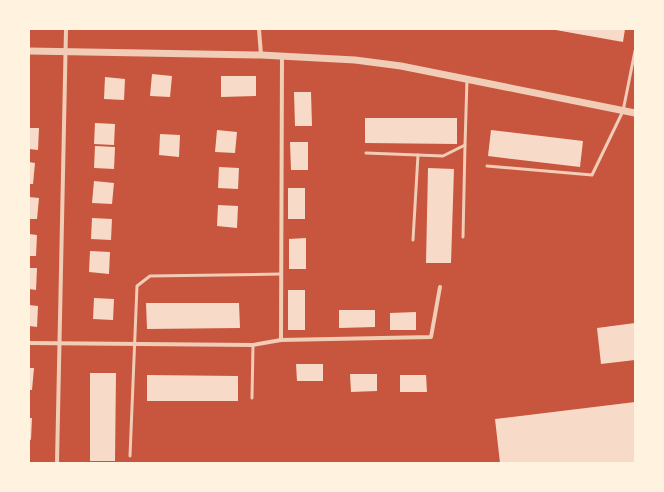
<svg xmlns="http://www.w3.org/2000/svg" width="664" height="492" viewBox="0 0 664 492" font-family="'Work Sans',sans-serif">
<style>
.building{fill:#f7dbc8}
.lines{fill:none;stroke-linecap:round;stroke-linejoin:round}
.service{stroke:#f1ccb7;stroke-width:3}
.minor{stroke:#f1ccb7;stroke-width:4}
.tertiary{stroke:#f1ccb7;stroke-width:7}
</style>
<rect width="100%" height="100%" fill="#c8553d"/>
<!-- building -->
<g class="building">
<polygon points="550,29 625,29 623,42"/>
<polygon points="152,74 172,76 170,97 150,96"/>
<polygon points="221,76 256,76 256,96 221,97"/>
<polygon points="105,77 125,79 124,100 104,99"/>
<polygon points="294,92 311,92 312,126 295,126"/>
<polygon points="365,118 457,118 457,144 365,143"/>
<polygon points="95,123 115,124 114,145 94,144"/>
<polygon points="29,128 39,128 38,150 29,149"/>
<polygon points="217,130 237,132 235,153 215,152"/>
<polygon points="491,130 583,141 580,167 488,156"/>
<polygon points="160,134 180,135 179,157 159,155"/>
<polygon points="290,142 308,142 308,170 291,170"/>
<polygon points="95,146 115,147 114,169 94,168"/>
<polygon points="29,162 35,163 33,184 29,184"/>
<polygon points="219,167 239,168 238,189 218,188"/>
<polygon points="428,168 454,169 451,263 426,263"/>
<polygon points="94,181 114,183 112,204 92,203"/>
<rect x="288" y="188" width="17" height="31"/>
<polygon points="29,197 39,198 37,219 29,219"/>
<polygon points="218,205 238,206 237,228 217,226"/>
<polygon points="92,218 112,219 111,240 91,239"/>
<polygon points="29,234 37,235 36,256 29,256"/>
<polygon points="306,238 306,269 289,269 289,239"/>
<polygon points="90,251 110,252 109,274 89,272"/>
<polygon points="29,268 37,268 36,290 29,289"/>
<rect x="288" y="290" width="17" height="40"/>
<polygon points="94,298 114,299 113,320 93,319"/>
<polygon points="146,303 239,303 240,328 147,329"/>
<polygon points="29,305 38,306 37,327 29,326"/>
<polygon points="339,310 375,310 375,327 339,328"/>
<polygon points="416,312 416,330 390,330 390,313"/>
<polygon points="635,323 635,360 601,364 597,328"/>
<polygon points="296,364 323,364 323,381 297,381"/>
<polygon points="29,368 34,368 32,390 29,390"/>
<polygon points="90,373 116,373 115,461 90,461"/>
<polygon points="350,374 377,374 377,391 351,392"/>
<polygon points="147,375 238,376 238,401 147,401"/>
<polygon points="400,375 426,375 427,392 400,392"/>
<polygon points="635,402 635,463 500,463 495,419"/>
<polygon points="29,418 32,418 31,440 29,439"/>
</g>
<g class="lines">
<!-- service -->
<g class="service">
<polyline points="366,153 443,156 465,145 467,79"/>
<polyline points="487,166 592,175 623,111 635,51"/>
<polyline points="463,237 465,145"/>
<polyline points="413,240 418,155"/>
<polyline points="252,398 253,345"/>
<polyline points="130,456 137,286 150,276 281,274"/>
</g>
<!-- minor -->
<g class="minor">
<polyline points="259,29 261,55"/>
<polyline points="281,340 282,55"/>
<polyline points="29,343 253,345 281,340 431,337 440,287"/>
<polyline points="57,463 66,29"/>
</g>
<!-- tertiary -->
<polyline class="tertiary" points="29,51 261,55 355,60 401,66 635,113"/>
</g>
<!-- border -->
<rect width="664" height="492" fill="none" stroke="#fff3e0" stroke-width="60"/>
</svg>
